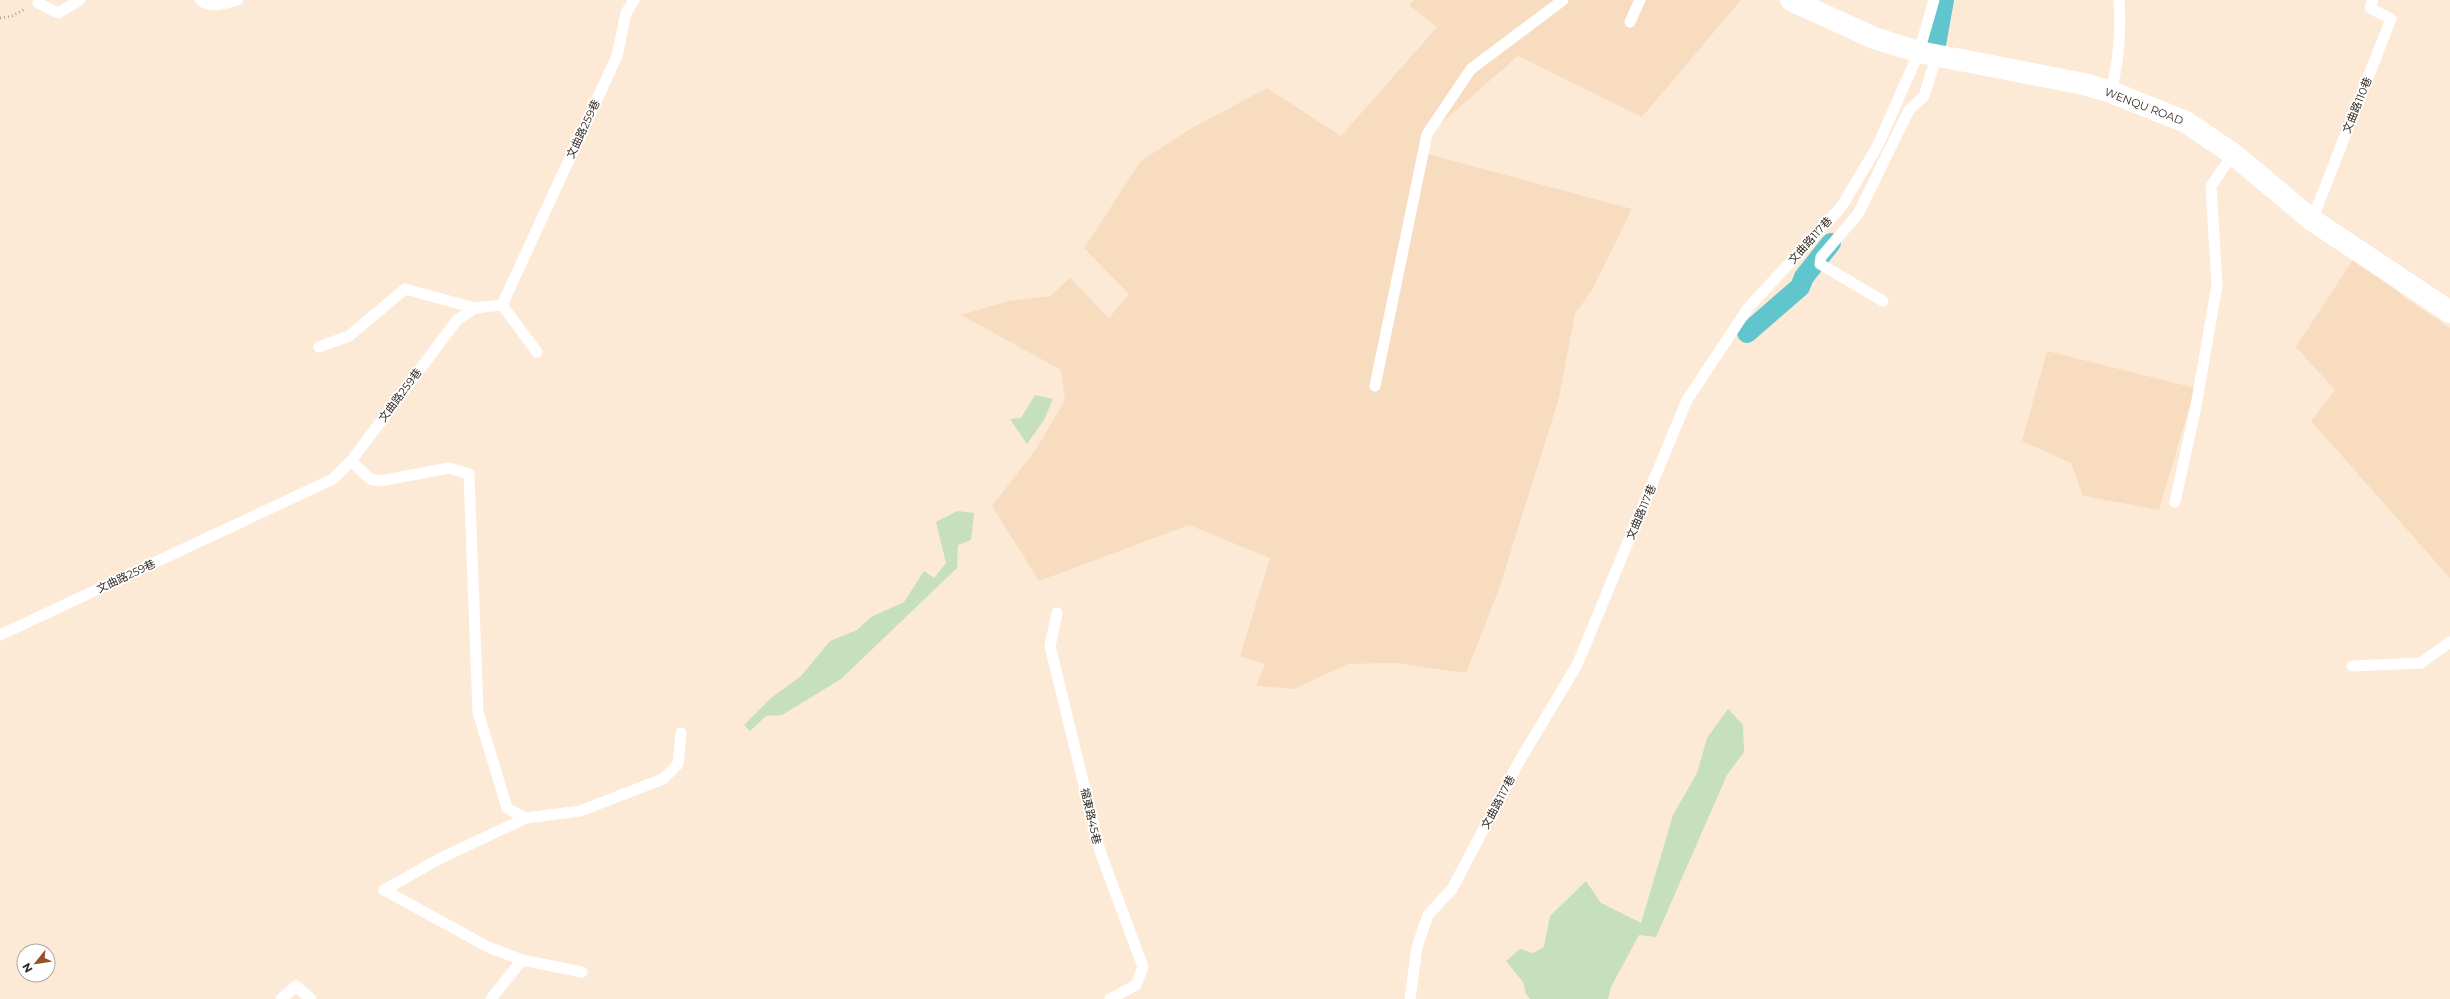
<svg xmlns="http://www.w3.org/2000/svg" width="2450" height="999" viewBox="0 0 2450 999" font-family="Montserrat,'Noto Sans TC',sans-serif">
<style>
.built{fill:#f8dcbf}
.green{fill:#c5e0bb}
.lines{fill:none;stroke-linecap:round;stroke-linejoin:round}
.canal{stroke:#61c5cd;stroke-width:20}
.path{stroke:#a99b8c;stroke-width:2.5;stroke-dasharray:1 3;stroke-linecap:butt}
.service{stroke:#fff;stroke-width:11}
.tertiary{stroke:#fff;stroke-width:22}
.labels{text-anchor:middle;stroke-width:3.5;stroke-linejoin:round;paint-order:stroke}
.street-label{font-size:11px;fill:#312920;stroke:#fff}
</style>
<rect width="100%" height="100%" fill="#fcead7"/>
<!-- built -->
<g class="built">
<polygon points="1414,0 1741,0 1642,117 1518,56 1432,131 1428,154 1632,209 1592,290 1575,314 1559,398 1499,589 1466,673 1395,663 1348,664 1294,689 1256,686 1265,664 1240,656 1270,558 1189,525 1039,581 992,506 1036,449 1065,400 1061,370 961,315 1008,301 1050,296 1070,278 1109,318 1129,294 1084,248 1141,161 1190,129 1267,88 1341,136 1437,27 1409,5"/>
<polygon points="2356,255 2405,298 2450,328 2450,578 2311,421 2335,390 2296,347"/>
<polygon points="2047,351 2195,388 2159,510 2083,496 2071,463 2022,441"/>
</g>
<!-- green -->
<g class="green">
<polygon points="1035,395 1053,399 1044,420 1027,444 1010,419 1021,418"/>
<polygon points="957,511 974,513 971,540 958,545 957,568 841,679 782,715 766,716 750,731 744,725 771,698 801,676 830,641 857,630 871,617 904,602 924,571 934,578 946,563 936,522"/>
<polygon points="1728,709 1743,725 1744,752 1727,775 1656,937 1639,935 1611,987 1608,999 1530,999 1526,994 1523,982 1506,961 1520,949 1533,953 1544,947 1550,916 1586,881 1601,903 1641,923 1673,815 1697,773 1707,738"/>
</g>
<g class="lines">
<!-- canal -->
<g class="canal">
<polyline points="1934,56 1944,0"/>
<polyline points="1747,333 1800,287 1804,277 1831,243"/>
</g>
<!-- path -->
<polyline class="path" points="0,18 12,16 25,9"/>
<!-- service -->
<g class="service">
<path d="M200,0C210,9 226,3 238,0"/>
<polyline points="38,3 58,13 80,0"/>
<polyline points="1630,22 1640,0"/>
<path d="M2111,92C2119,61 2121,32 2119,0"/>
<polyline points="2312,220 2391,19 2370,8 2373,0"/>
<polyline points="1883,301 1820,264 1821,257 1858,214 1909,110 1924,96 1937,55"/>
<polyline points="502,305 537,352"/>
<polyline points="319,347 349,336 405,289 475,308"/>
<polyline points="1375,386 1427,134 1471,69 1563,0"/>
<polyline points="351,461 370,479 380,481 449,468 469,474 478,712 507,808 526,818"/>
<polyline points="2175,502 2196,406 2217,285 2211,186 2233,154"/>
<polyline points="1057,613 1050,646 1100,851 1143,967 1136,985 1110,999"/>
<polyline points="0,635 333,479 351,461 457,320 475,308 502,305 617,56 626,13 634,0"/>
<polyline points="2352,666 2421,663 2450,642"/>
<polyline points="384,890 439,859 526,818 580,811 663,779 678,764 681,733"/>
<polyline points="384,890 488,947 522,960 582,972"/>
<polyline points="281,999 296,986 311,999"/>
<polyline points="491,999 522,960"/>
<polyline points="1410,999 1417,947 1428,915 1452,889 1520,760 1577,665 1687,400 1748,308 1842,206 1878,145 1919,52 1934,0"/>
</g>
<!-- tertiary -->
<polyline class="tertiary" points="1791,0 1874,38 1919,52 2084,84 2111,92 2186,122 2233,154 2312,220 2450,312"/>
</g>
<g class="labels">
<!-- street labels -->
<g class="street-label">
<text transform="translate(2357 105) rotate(-68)" y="4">文曲路110巷</text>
<text transform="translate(2144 106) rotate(21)" y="4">WENQU ROAD</text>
<text transform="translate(583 129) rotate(-65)" y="4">文曲路259巷</text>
<text transform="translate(1810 240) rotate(-48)" y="4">文曲路117巷</text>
<text transform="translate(400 395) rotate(-53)" y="4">文曲路259巷</text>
<text transform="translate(1641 512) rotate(-67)" y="4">文曲路117巷</text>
<text transform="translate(126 576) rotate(-25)" y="4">文曲路259巷</text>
<text transform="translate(1498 802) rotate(-62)" y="4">文曲路117巷</text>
<text transform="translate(1091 816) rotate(77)" y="4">福東路45巷</text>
</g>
</g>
<!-- north arrow -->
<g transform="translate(36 963) rotate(240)"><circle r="19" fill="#ffffff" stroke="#ada9a6"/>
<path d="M0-3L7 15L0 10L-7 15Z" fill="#965225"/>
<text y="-6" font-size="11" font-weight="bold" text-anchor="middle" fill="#312920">N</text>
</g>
</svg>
